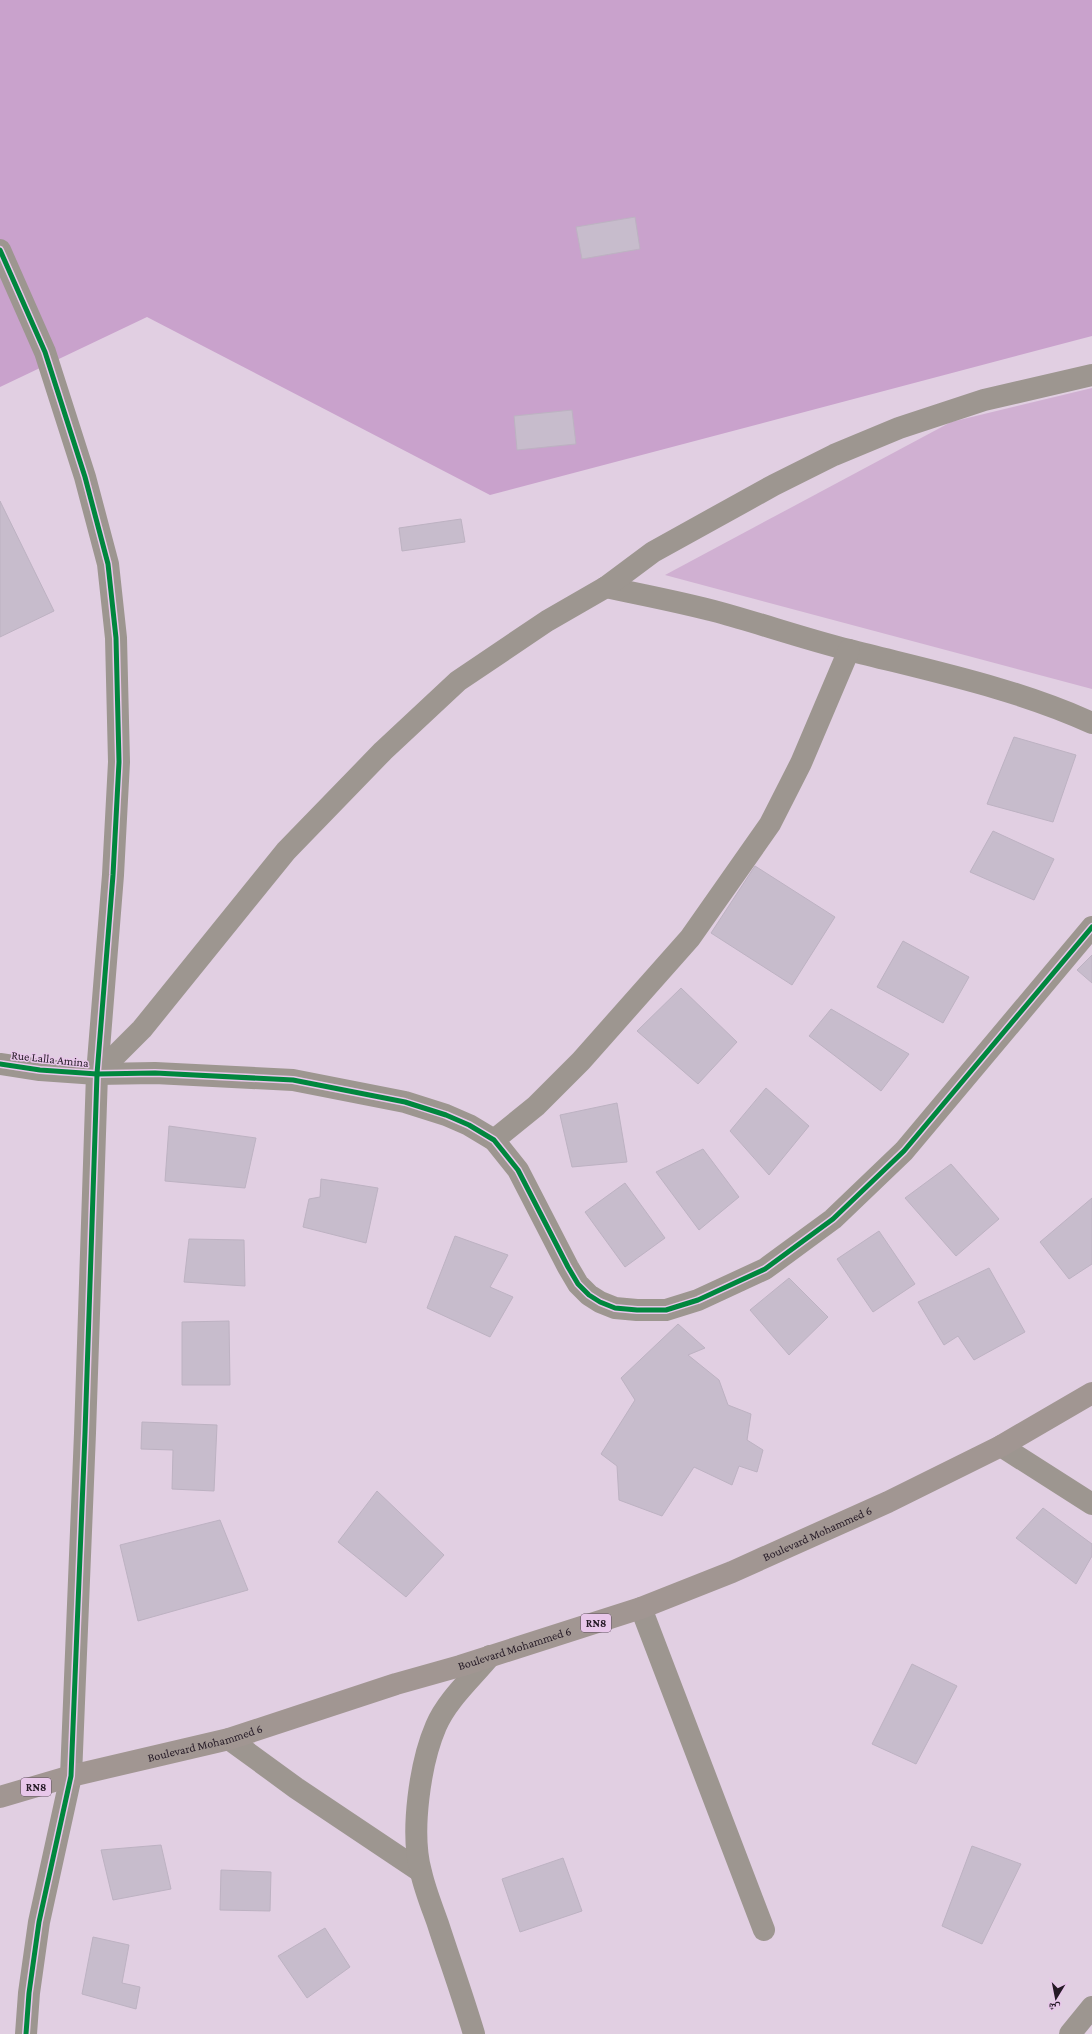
<svg xmlns="http://www.w3.org/2000/svg" width="1092" height="2034" viewBox="0 0 1092 2034" font-family="'Crimson Pro','Noto Naskh Arabic',serif">
<style>
.green{fill:#d0b0d2}
.forest{fill:#c9a2cc}
.building{fill:#c7bccc;stroke:#bdb2c2}
.lines{fill:none;stroke-linecap:round;stroke-linejoin:round}
.minor{stroke:#9d9690;stroke-width:22}
.major{stroke:#a19692;stroke-width:22}
.cycleway-casing{stroke:#e8c7ea;stroke-width:8}
.cycleway{stroke:#00873e;stroke-width:5}
.labels{text-anchor:middle;stroke-width:3;stroke-linejoin:round;paint-order:stroke}
.shield{fill:#e8c7ea;stroke:#604e61;stroke-width:1}
.shield-label{font-size:11px;font-weight:bold;fill:#251a26}
.street-label{font-size:12px;fill:#251a26;stroke:#e8c7ea}
</style>
<rect width="100%" height="100%" fill="#e1cfe2"/>
<!-- green -->
<polygon class="green" points="1092,388 1092,689 665,575 951,422"/>
<!-- forest -->
<polygon class="forest" points="0,0 1092,0 1092,336 490,495 147,317 0,387"/>
<!-- building -->
<g class="building">
<polygon points="635,217 640,249 582,259 576,227"/>
<polygon points="572,410 576,444 517,450 514,416"/>
<polygon points="0,501 54,611 0,637"/>
<polygon points="461,519 465,542 402,551 399,528"/>
<polygon points="1014,737 1076,755 1053,822 987,804"/>
<polygon points="993,831 1054,859 1034,900 970,872"/>
<polygon points="755,866 835,917 792,985 711,933"/>
<polygon points="903,941 969,977 943,1023 877,987"/>
<polygon points="1092,955 1092,983 1077,970"/>
<polygon points="681,988 737,1042 698,1084 637,1031"/>
<polygon points="831,1009 909,1054 881,1091 809,1036"/>
<polygon points="766,1088 809,1126 769,1175 730,1131"/>
<polygon points="617,1103 627,1162 572,1167 560,1115"/>
<polygon points="169,1126 256,1138 245,1188 165,1181"/>
<polygon points="703,1149 739,1197 699,1230 656,1172"/>
<polygon points="951,1164 999,1219 956,1256 905,1198"/>
<polygon points="321,1179 378,1188 366,1243 303,1227 309,1199 320,1197"/>
<polygon points="625,1183 665,1238 625,1267 585,1212"/>
<polygon points="1092,1198 1092,1264 1069,1279 1040,1242"/>
<polygon points="879,1231 915,1284 873,1312 837,1259"/>
<polygon points="455,1236 508,1255 490,1287 513,1297 490,1337 427,1308"/>
<polygon points="189,1239 244,1240 245,1286 184,1282"/>
<polygon points="989,1268 1025,1332 974,1360 958,1336 944,1345 918,1302"/>
<polygon points="789,1278 828,1317 789,1355 750,1310"/>
<polygon points="229,1321 230,1385 182,1385 182,1322"/>
<polygon points="678,1324 705,1348 688,1355 719,1380 728,1405 751,1414 747,1440 763,1450 757,1472 739,1466 732,1485 694,1467 662,1516 619,1500 617,1466 601,1454 635,1400 621,1378"/>
<polygon points="142,1422 217,1425 214,1491 172,1489 173,1450 141,1449"/>
<polygon points="377,1491 444,1555 406,1597 338,1542"/>
<polygon points="1043,1508 1092,1544 1092,1556 1076,1584 1016,1538"/>
<polygon points="220,1520 248,1590 138,1621 120,1545"/>
<polygon points="912,1664 957,1686 916,1764 872,1744"/>
<polygon points="161,1845 171,1889 113,1900 101,1850"/>
<polygon points="972,1846 1021,1864 982,1944 942,1926"/>
<polygon points="563,1858 582,1911 520,1932 502,1879"/>
<polygon points="221,1870 271,1872 270,1911 220,1910"/>
<polygon points="325,1928 350,1967 307,1998 278,1956"/>
<polygon points="93,1937 129,1945 122,1983 140,1987 136,2009 82,1994"/>
</g>
<g class="lines">
<!-- minor -->
<g class="minor">
<polyline points="0,250 45,352 85,477 108,564 116,638 119,762 113,875 97,1074 85,1433 71,1776 39,1922 29,1993 26,2034"/>
<path d="M606,587C643,595 681,602 718,612C762,624 805,639 849,650C931,671 1015,688 1092,723"/>
<polyline points="0,1064 40,1070 97,1074 155,1073 293,1080 405,1102 446,1115 469,1125 494,1140 518,1170 568,1267 578,1284 589,1295 600,1302 615,1308 637,1310 666,1310 698,1300 765,1269 833,1219 904,1151 1092,927"/>
<polyline points="97,1074 142,1029 286,851 383,751 458,681 547,621 606,587 653,552 774,485 834,455 899,428 984,400 1092,375"/>
<polyline points="494,1140 536,1106 581,1061 690,938 770,824 801,763 849,650"/>
<polyline points="1001,1446 1092,1504"/>
<polyline points="641,1608 764,1930"/>
<polyline points="229,1739 296,1788 420,1871"/>
<path d="M474,2034C463,1997 450,1961 438,1924C432,1907 425,1890 421,1872C410,1833 420,1763 436,1726C447,1700 472,1678 490,1656"/>
<polyline points="1070,2034 1092,2007"/>
</g>
<!-- major -->
<path class="major" id="s1" d="M0,1797L71,1776L229,1739L396,1684L460,1666L641,1608L732,1572L888,1502L1001,1446L1092,1393"/>
<!-- cycleway casing -->
<g class="cycleway-casing">
<g id="cycleway">
<polyline points="0,250 45,352 85,477 108,564 116,638 119,762 113,875 97,1074 85,1433 71,1776 39,1922 29,1993 26,2034"/>
<polyline points="0,1064 40,1070 97,1074 155,1073 293,1080 405,1102 446,1115 469,1125 494,1140 518,1170 568,1267 578,1284 589,1295 600,1302 615,1308 637,1310 666,1310 698,1300 765,1269 833,1219 904,1151 1092,927"/>
</g>
</g>
<!-- cycleway -->
<use href="#cycleway" class="cycleway"/>
</g>
<g class="labels">
<!-- shield labels -->
<g class="shield">
<rect x="581" y="1614" width="30" height="18" rx="3"/>
<rect x="21" y="1778" width="30" height="18" rx="3"/>
</g>
<g class="shield-label">
<text x="596" y="1627">RN8</text>
<text x="36" y="1791">RN8</text>
</g>
<!-- street labels -->
<g class="street-label">
<text transform="translate(50 1059) rotate(6)" y="4">Rue Lalla Amina</text>
<text dy="4" stroke="none"><textPath href="#s1" startOffset="860">Boulevard Mohammed 6</textPath></text>
<text dy="4" stroke="none"><textPath href="#s1" startOffset="536">Boulevard Mohammed 6</textPath></text>
<text dy="4" stroke="none"><textPath href="#s1" startOffset="212">Boulevard Mohammed 6</textPath></text>
</g>
</g>
<!-- north arrow -->
<g transform="translate(1056 1998) rotate(190)" stroke="#e8c7ea" stroke-width="3" paint-order="stroke">
<path d="M0-3L7 15L0 10L-7 15Z" fill="#251a26"/>
<text y="-6" font-size="11" font-weight="bold" text-anchor="middle" fill="#251a26">ش</text>
</g>
</svg>
